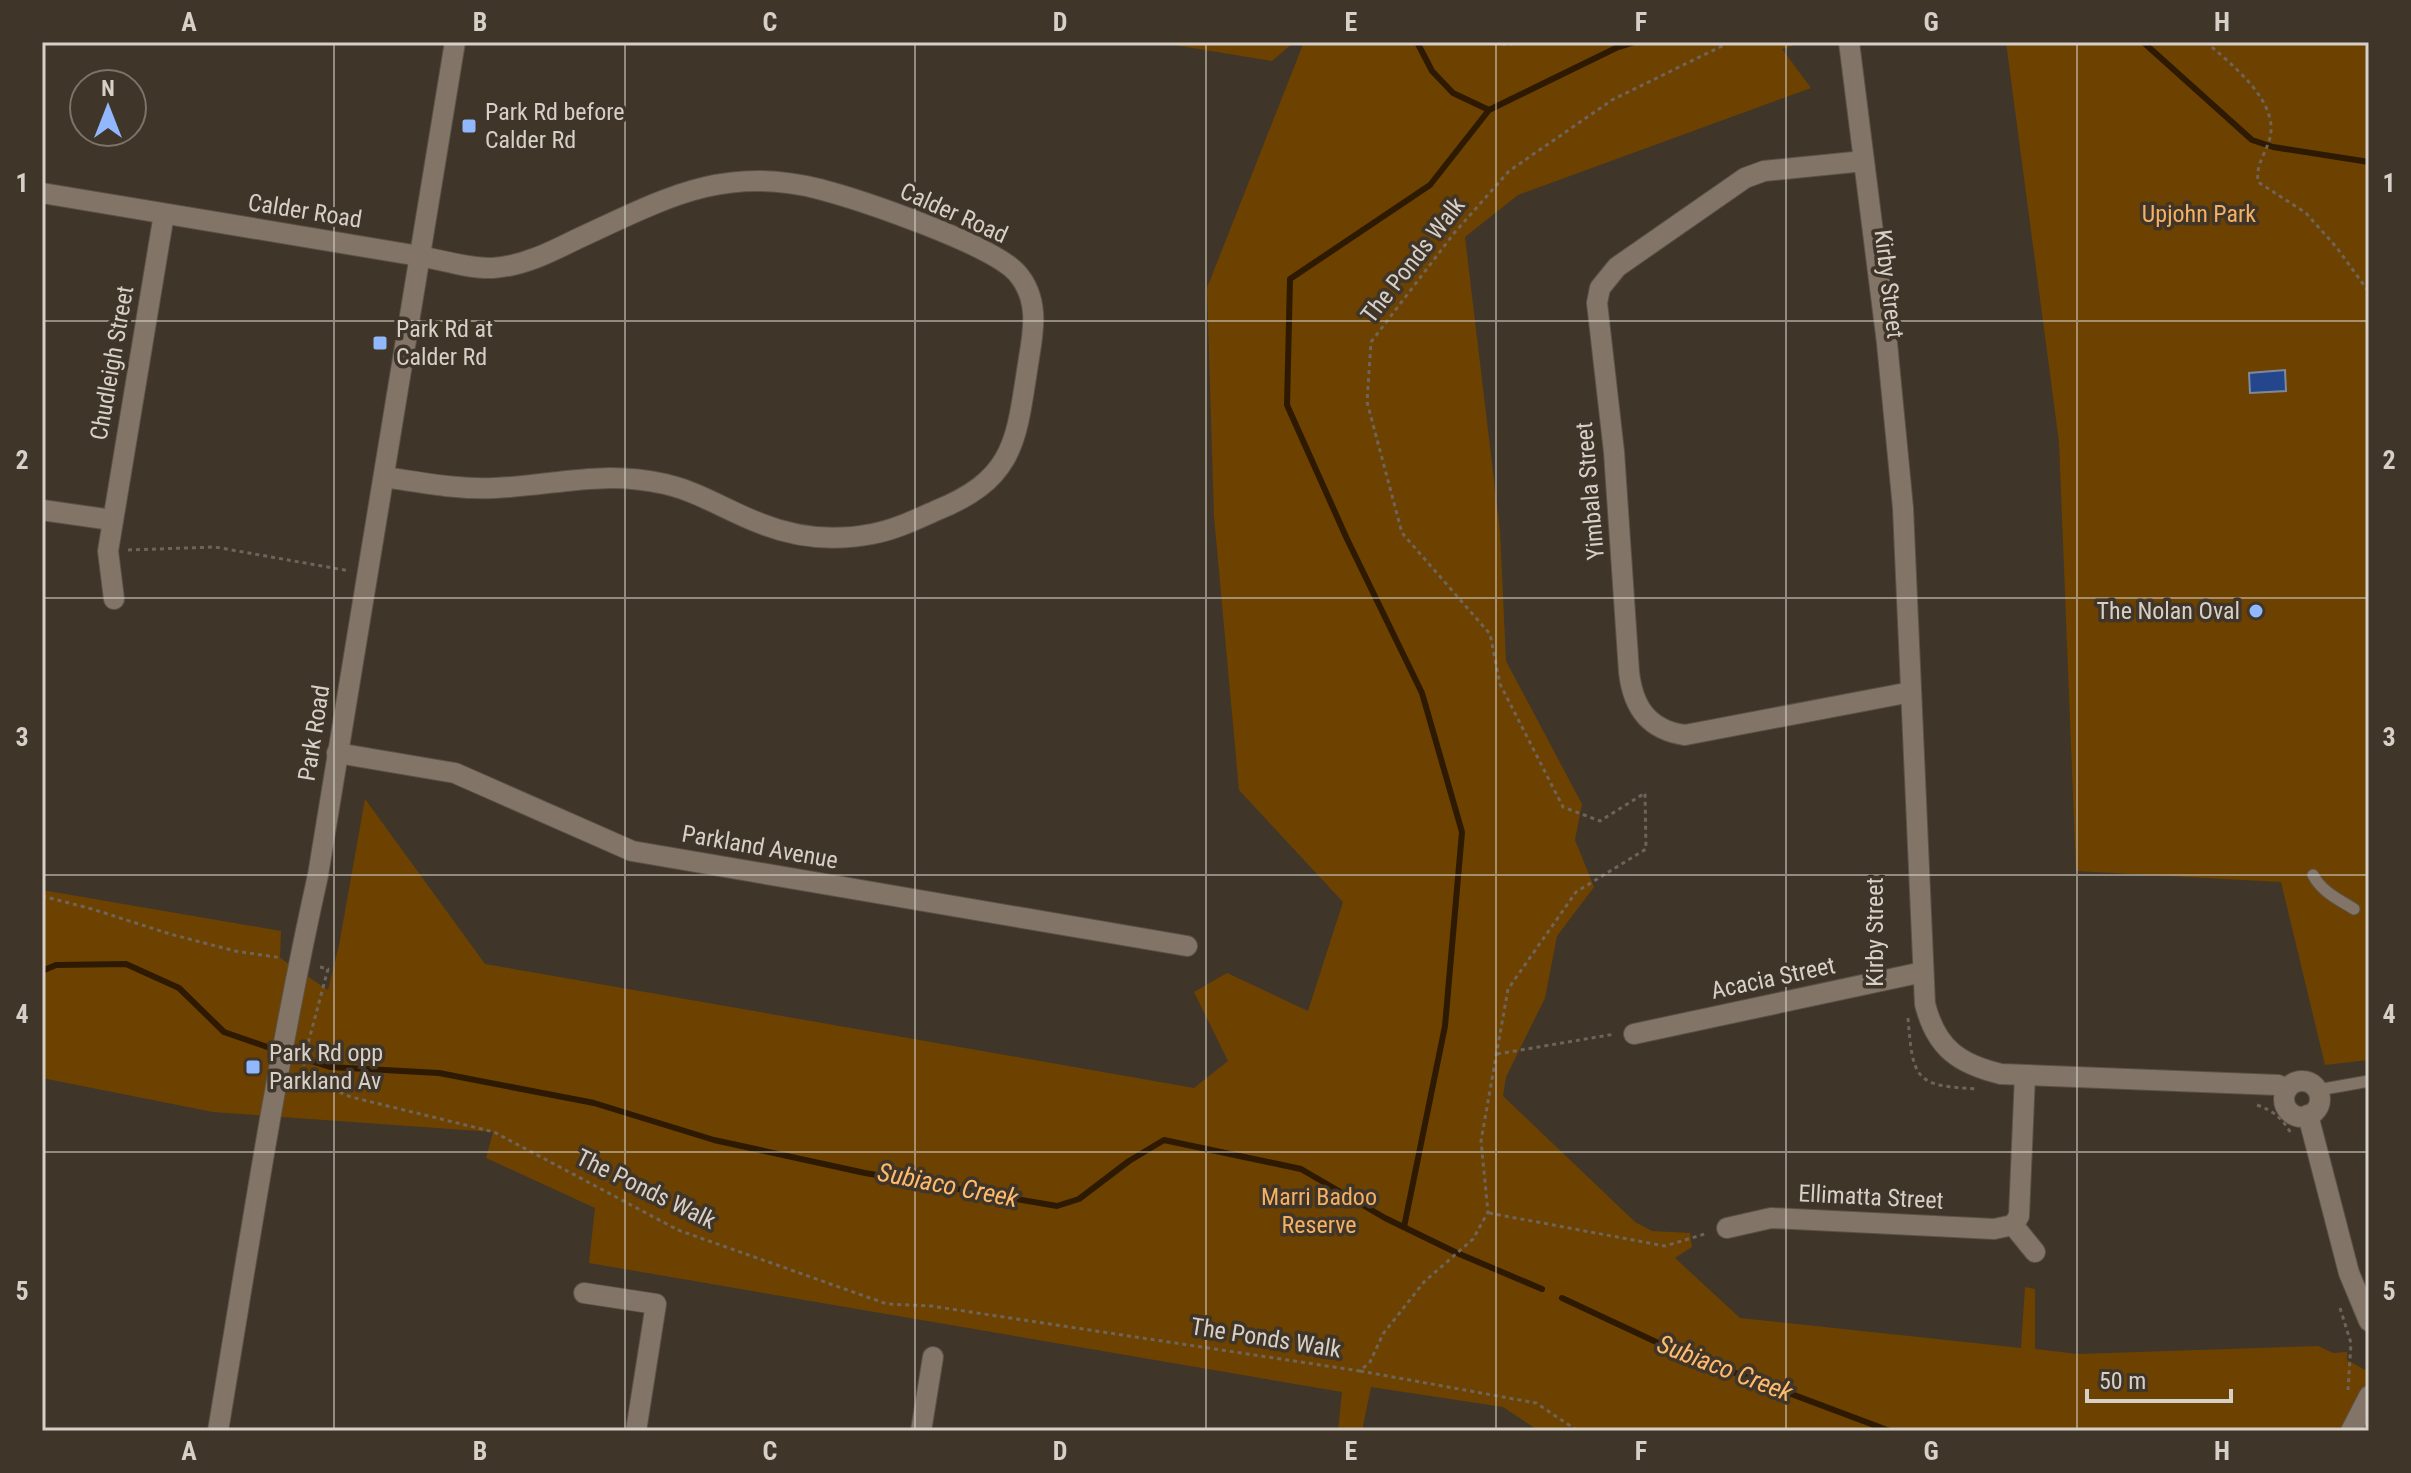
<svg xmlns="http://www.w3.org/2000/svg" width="2411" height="1473" viewBox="0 0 2411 1473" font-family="'Roboto Condensed',sans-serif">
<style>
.green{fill:#6d4200}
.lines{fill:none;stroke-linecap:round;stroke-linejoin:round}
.stream{stroke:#2e1a02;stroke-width:6}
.building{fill:#23468c;stroke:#808998;stroke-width:2}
.lane-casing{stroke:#5b5248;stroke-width:13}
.street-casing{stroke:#5b5248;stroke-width:22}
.secondary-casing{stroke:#5b5248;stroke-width:22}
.path{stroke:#6e645a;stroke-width:3;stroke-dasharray:4 4;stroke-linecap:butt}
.lane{stroke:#827568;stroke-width:11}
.street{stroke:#827568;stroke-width:20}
.secondary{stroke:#827568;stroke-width:20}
.grid{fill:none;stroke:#d7d0c9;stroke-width:2;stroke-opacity:0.55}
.poi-dot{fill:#91b8fd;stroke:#403529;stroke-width:3}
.labels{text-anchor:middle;stroke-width:7;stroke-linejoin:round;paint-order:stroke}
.poi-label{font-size:24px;fill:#d7d0c9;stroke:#403529;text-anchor:start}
.street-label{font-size:24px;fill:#d7d0c9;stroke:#403529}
.park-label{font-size:24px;fill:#f4b063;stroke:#403529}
.water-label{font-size:26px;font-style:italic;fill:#ffbb6d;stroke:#403529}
.neatline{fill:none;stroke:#d7d0c9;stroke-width:3}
.grid-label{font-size:26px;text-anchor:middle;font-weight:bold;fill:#d7d0c9}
</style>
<rect width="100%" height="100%" fill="#403529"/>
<!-- green -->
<g class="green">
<polygon points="1156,42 1294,42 1272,61"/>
<polygon points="1304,42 1804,42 1782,49 1811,88 1518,195 1465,237 1500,531 1506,661 1582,804 1575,840 1594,887 1557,936 1545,998 1506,1077 1503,1096 1635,1222 1652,1231 1690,1233 1692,1247 1675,1258 1740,1318 2021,1348 2025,1287 2035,1289 2035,1349 2078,1354 2318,1346 2333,1353 2347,1352 2347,1360 2369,1372 2369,1431 1539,1431 1503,1407 1371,1387 1362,1431 1338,1431 1342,1392 589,1263 595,1208 486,1158 493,1132 213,1112 42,1078 42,890 281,931 280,958 328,990 339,945 365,799 485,964 1194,1088 1228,1061 1194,992 1227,973 1308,1011 1343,902 1239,790 1214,516 1207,288"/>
<polygon points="2006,42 2369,42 2369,1060 2325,1065 2281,882 2076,871 2059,442"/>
</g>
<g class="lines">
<!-- stream -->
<g class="stream">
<polyline points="2143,42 2252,140 2273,147 2369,162"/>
<polyline points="1489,110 1616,48 1635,42"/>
<polyline points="42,971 56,965 126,964 179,988 224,1032 279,1051"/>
<polyline points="314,1062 330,1067 439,1073 594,1103 714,1140 865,1173 1057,1206 1079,1199 1129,1161 1164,1140 1301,1169 1385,1218 1457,1253 1542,1289"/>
<polyline points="1404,1227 1445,1026 1462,832 1422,693 1347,539 1287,405 1290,279 1430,185 1489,110 1453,93 1432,71 1417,42"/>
<polyline points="1562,1298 1669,1348 1890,1431"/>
</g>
</g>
<!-- building -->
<polygon class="building" points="2285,370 2286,391 2250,393 2249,373"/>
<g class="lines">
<!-- lane casing -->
<g class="lane-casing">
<g id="lane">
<path d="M2313,875C2322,892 2338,899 2354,909"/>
<polyline points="2318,1090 2369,1081"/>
</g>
</g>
<!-- street casing -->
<g class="street-casing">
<g id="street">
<path d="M1849,42L1887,343L1903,508L1925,1004C1936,1048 1959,1064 2001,1074L2278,1085L2287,1089"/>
<path d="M1864,161L1764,171L1745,178L1617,267L1600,288L1597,303L1614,452L1629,672C1633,708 1649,730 1685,735L1911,692"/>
<path d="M384,477C420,482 458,490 495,488C558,485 601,470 665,484C700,492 729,512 762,524C797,538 835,541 872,534C894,530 915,520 935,511C1018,478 1016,438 1029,358C1034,329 1039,298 1017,273C991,244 861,200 819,189C723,164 662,200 577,239C551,252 523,266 493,268C470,269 442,260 419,256"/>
<polyline points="42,510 112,520"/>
<polyline points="114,599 108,551 164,214"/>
<polyline points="337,753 455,773 632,851 1187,946"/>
<polyline points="1634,1034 1923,972"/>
<circle cx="2302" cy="1099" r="18"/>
<polyline points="2308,1115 2349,1273 2369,1321"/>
<polyline points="2013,1225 2035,1252"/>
<polyline points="1727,1228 1771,1218 1994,1229 2013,1225 2019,1216 2025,1075"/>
<polyline points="584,1293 656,1304 636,1431"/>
<polyline points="921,1431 933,1357"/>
<polyline points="2351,1431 2369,1396"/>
</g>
</g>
<!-- secondary casing -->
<g class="secondary-casing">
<g id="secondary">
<polyline points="42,193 419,256"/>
<path d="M218,1431C249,1245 277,1059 318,875L455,42"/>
</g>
</g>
<!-- path -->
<g class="path">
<polyline points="1486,42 1509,45 1519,42"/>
<path d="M2206,42C2231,64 2282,103 2269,141C2264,157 2256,164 2258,182L2306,213L2337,248L2369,292"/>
<polyline points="1157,44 1157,42"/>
<polyline points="128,550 215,547 350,571"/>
<polyline points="42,896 92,909 170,934 235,951 282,958"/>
<polyline points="320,967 328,969 306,1051 302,1077 351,1097 494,1132 678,1230 887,1304 931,1306 1360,1371 1370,1362 1383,1334 1424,1282 1473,1239 1488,1212 1481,1141 1508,989 1576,892 1646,849 1645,793 1600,821 1563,807 1500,684 1490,634 1402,533 1367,402 1371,342 1455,232 1509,171 1612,100 1730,42"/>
<path d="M1908,1018C1913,1080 1915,1086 1978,1089"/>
<polyline points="1497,1054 1615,1034"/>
<path d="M2257,1105C2274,1111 2283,1119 2292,1135"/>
<polyline points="1489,1213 1665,1246 1708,1233"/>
<polyline points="2340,1308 2351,1343 2348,1390"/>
<polyline points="1360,1371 1536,1403 1578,1431"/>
</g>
<!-- lane -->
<use href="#lane" class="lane"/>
<!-- street -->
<use href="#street" class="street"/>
<!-- secondary -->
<use href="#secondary" class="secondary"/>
</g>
<!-- grid -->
<path class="grid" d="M334,42V1431M625,42V1431M915,42V1431M1206,42V1431M1496,42V1431M1786,42V1431M2077,42V1431M42,321H2369M42,598H2369M42,875H2369M42,1152H2369"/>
<!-- markers -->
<g class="poi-dot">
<rect x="461" y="118" width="16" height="16" rx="4"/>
<rect x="372" y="335" width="16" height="16" rx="4"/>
<circle cx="2256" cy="611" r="8"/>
<rect x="245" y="1059" width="16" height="16" rx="4"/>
</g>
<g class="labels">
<!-- poi labels -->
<g class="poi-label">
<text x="485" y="120">Park Rd before<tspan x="485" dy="28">Calder Rd</tspan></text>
<text x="396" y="337">Park Rd at<tspan x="396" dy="28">Calder Rd</tspan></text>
<text x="2240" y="619" text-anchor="end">The Nolan Oval</text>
<text x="269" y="1061">Park Rd opp<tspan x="269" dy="28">Parkland Av</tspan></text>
</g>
<!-- street labels -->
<g class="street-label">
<text transform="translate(305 211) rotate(9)" y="8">Calder Road</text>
<text transform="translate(954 213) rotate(24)" y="8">Calder Road</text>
<text transform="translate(1413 260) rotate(-52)" y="8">The Ponds Walk</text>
<text transform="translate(1889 284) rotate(83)" y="8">Kirby Street</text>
<text transform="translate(112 363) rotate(-80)" y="8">Chudleigh Street</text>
<text transform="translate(1590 491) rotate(-95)" y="8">Yimbala Street</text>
<text transform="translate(314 733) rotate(-81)" y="8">Park Road</text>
<text transform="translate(760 847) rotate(10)" y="8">Parkland Avenue</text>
<text transform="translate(1875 932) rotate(-90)" y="8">Kirby Street</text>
<text transform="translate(1773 978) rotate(-12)" y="8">Acacia Street</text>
<text transform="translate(646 1189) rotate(26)" y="8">The Ponds Walk</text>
<text transform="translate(1871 1197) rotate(3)" y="8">Ellimatta Street</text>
<text transform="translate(1266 1338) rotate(9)" y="8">The Ponds Walk</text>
</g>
<!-- park labels -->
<g class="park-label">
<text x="2199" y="222">Upjohn Park</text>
<text x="1319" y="1205">Marri Badoo<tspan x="1319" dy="28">Reserve</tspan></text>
</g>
<!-- water labels -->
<g class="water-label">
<text transform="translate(948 1185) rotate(11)" y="9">Subiaco Creek</text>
<text transform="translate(1725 1368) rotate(21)" y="9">Subiaco Creek</text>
</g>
</g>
<!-- border -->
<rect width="2411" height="1473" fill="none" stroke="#403529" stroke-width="88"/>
<!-- north arrow -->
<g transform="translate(108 108)"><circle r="38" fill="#403529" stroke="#7c7369" stroke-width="2"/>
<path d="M0-6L14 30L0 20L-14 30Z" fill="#91b8fd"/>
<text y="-12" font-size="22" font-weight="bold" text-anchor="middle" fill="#d7d0c9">N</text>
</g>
<!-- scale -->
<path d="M2087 1389v12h144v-12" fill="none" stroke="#d7d0c9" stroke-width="4"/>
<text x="2099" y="1389" font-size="24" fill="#d7d0c9" stroke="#403529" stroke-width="6" paint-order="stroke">50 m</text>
<rect x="44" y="44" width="2323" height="1385" class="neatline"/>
<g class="grid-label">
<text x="189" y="31">A</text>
<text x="480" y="31">B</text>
<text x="770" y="31">C</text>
<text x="1060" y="31">D</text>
<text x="1351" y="31">E</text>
<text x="1641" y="31">F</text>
<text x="1931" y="31">G</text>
<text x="2222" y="31">H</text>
<text x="22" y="192">1</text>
<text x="2389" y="192">1</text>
<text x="22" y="469">2</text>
<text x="2389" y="469">2</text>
<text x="22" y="746">3</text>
<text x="2389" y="746">3</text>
<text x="22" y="1023">4</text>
<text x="2389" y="1023">4</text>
<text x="22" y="1300">5</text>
<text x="2389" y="1300">5</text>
<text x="189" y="1460">A</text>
<text x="480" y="1460">B</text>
<text x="770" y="1460">C</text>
<text x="1060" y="1460">D</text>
<text x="1351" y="1460">E</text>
<text x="1641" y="1460">F</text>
<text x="1931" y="1460">G</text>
<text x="2222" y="1460">H</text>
</g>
</svg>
